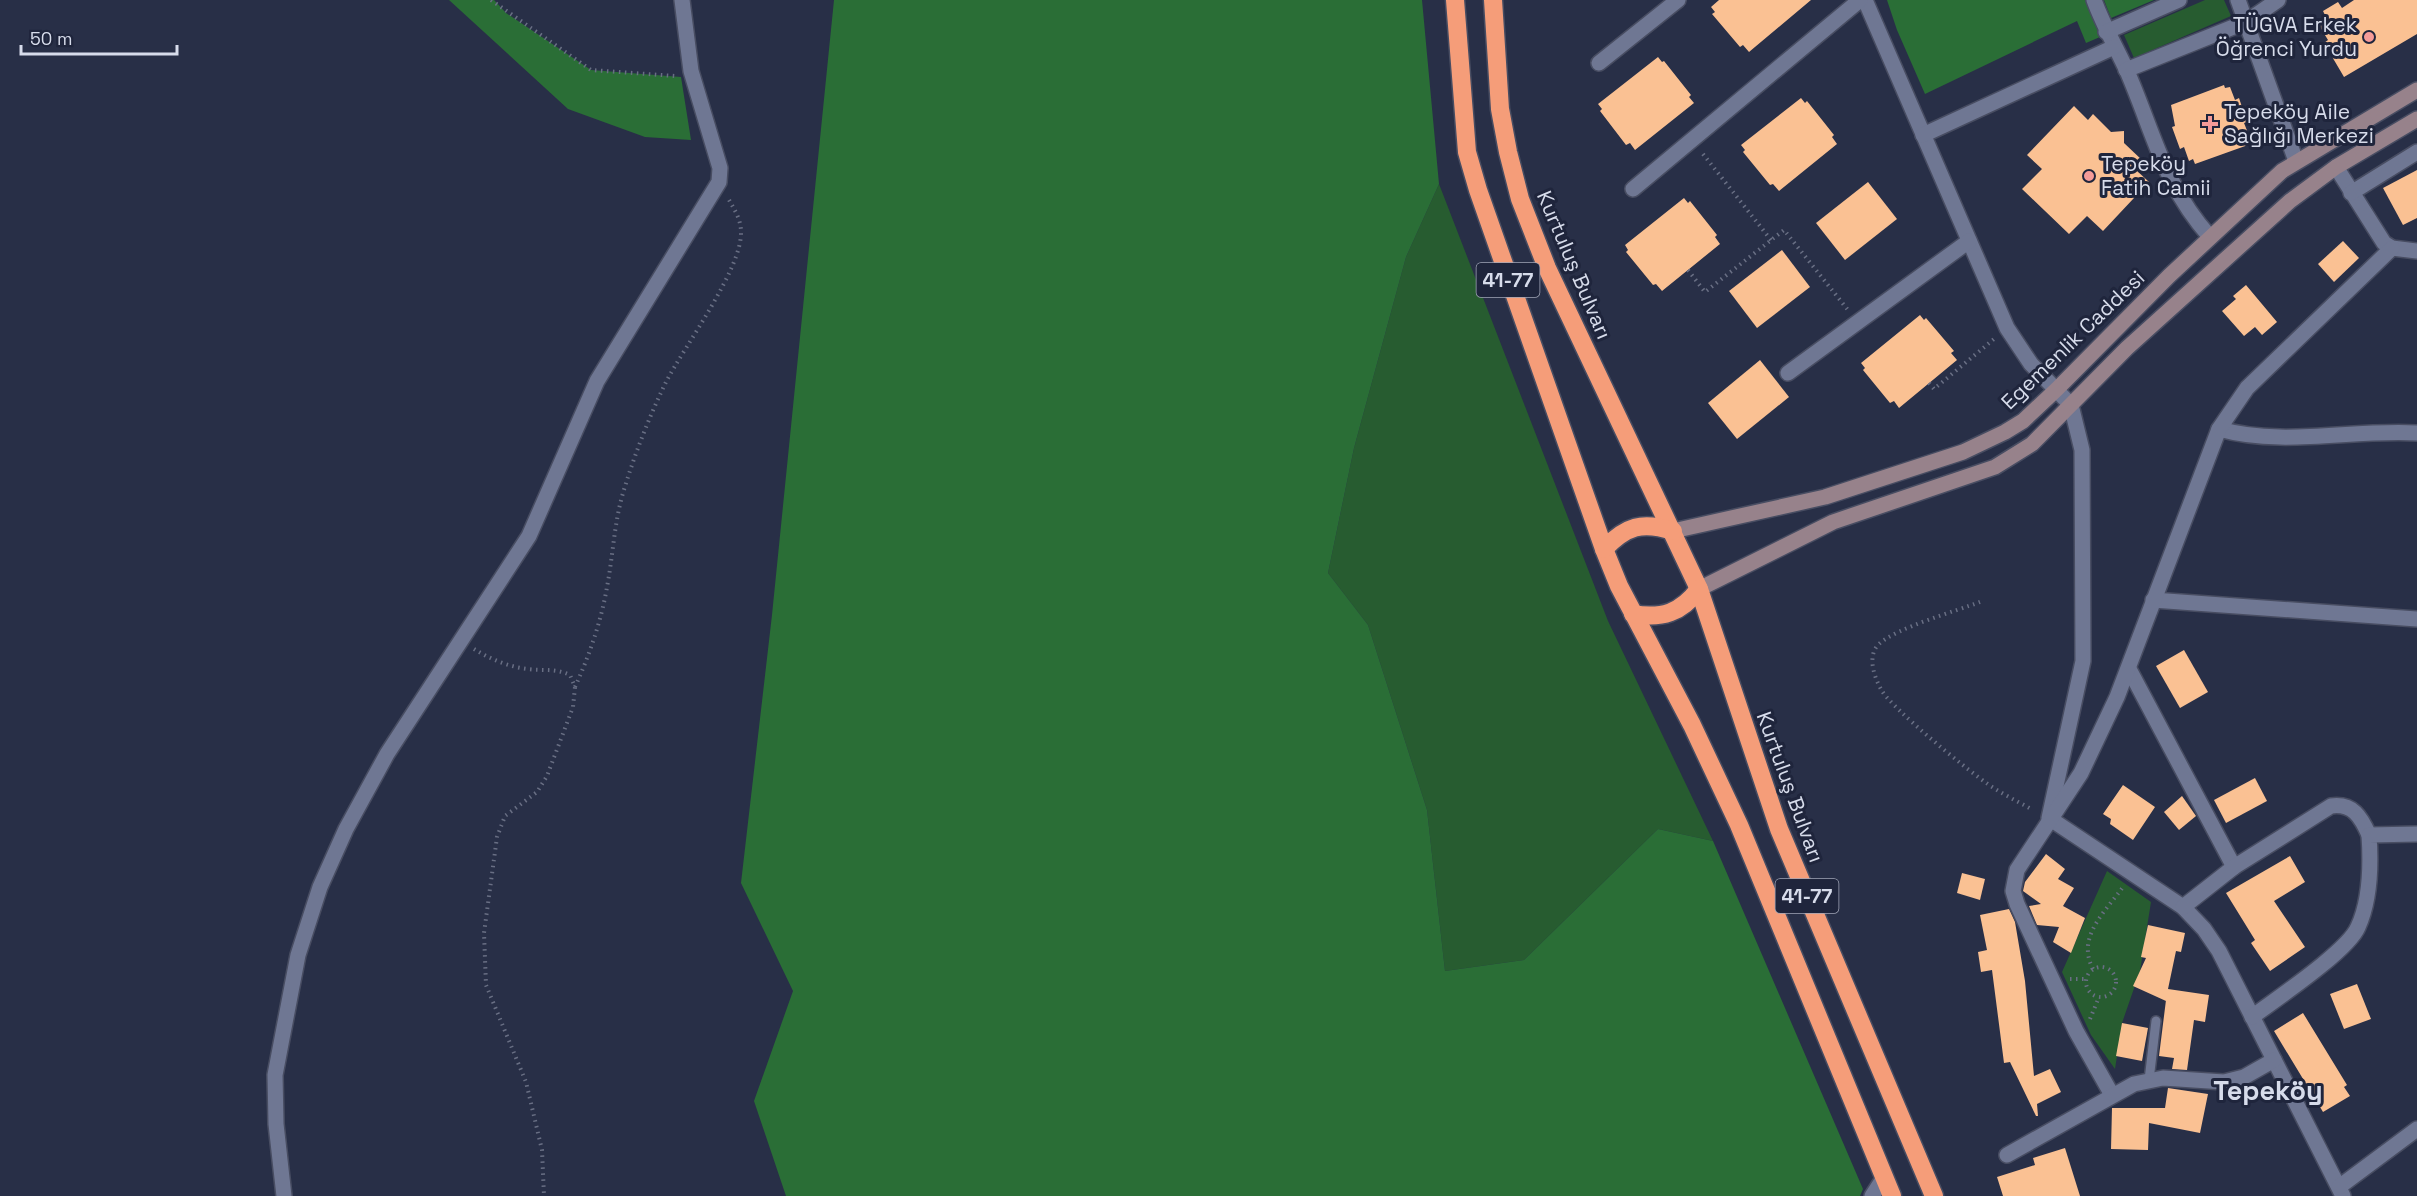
<svg xmlns="http://www.w3.org/2000/svg" width="2417" height="1196" viewBox="0 0 2417 1196" font-family="'Space Grotesk',sans-serif">
<style>
.green{fill:#275c30}
.forest{fill:#2a6e36}
.building{fill:#fac193}
.lines{fill:none;stroke-linecap:round;stroke-linejoin:round}
.lane-casing{stroke:#484d62;stroke-width:12}
.street-casing{stroke:#484d62;stroke-width:18}
.secondary-casing{stroke:#484d62;stroke-width:18}
.highway-casing{stroke:#484d62;stroke-width:21}
.path{stroke:#696f84;stroke-width:4;stroke-dasharray:1.5 4.5;stroke-linecap:butt}
.lane{stroke:#6f7793;stroke-width:9}
.street{stroke:#6f7793;stroke-width:15}
.secondary{stroke:#97828b;stroke-width:15}
.highway{stroke:#f59d79;stroke-width:18}
.poi-dot{fill:#f59b98;stroke:#1f253c;stroke-width:2}
.labels{text-anchor:middle;stroke-width:6;stroke-linejoin:round;paint-order:stroke}
.shield{fill:#1f253c;stroke:#a0a5b6;stroke-width:1.5}
.shield-label{font-size:20px;font-weight:bold;fill:#d7dceb}
.poi-label{font-size:21px;fill:#d7dceb;stroke:#1f253c;text-anchor:start}
.street-label{font-size:21px;fill:#d7dceb;stroke:#1f253c}
.district-label{font-size:27px;font-weight:bold;fill:#d7dceb;stroke:#1f253c}
</style>
<rect width="100%" height="100%" fill="#282f47"/>
<!-- green -->
<g class="green">
<polygon points="2205,0 2224,0 2231,16 2134,58 2124,35"/>
<polygon points="1439,184 1608,621 1713,841 1658,829 1524,960 1445,971 1427,810 1368,625 1328,573 1354,448 1406,257"/>
<polygon points="2107,871 2151,902 2140,971 2122,1023 2115,1069 2091,1035 2062,972"/>
</g>
<!-- forest -->
<g class="forest">
<polygon points="449,0 494,0 506,13 591,70 681,77 691,140 645,137 568,109"/>
<polygon points="834,0 1422,0 1439,184 1406,257 1354,448 1328,573 1368,625 1427,810 1445,971 1524,960 1658,829 1713,841 1863,1189 1860,1196 786,1196 754,1101 793,991 741,883 772,615"/>
<polygon points="1887,0 2087,0 2100,37 2086,43 2077,21 1925,94 1897,30"/>
<polygon points="2104,0 2154,0 2111,18"/>
</g>
<!-- building -->
<g class="building">
<polygon points="1719,0 1811,0 1749,52 1743,45 1740,47 1712,14 1715,12 1711,7"/>
<polygon points="2354,0 2417,0 2417,34 2344,77 2324,43 2328,40 2317,22 2326,17 2323,11 2338,2 2342,8"/>
<polygon points="1658,57 1662,62 1664,61 1691,95 1689,97 1694,103 1635,150 1630,143 1626,145 1600,111 1602,109 1598,104"/>
<polygon points="2224,85 2225,88 2230,87 2235,100 2239,98 2247,122 2244,123 2250,138 2246,140 2248,145 2195,164 2193,159 2189,161 2184,147 2180,149 2172,127 2175,126 2171,105"/>
<polygon points="1801,98 1805,103 1807,101 1834,135 1832,137 1837,144 1779,191 1773,184 1770,185 1743,152 1745,150 1741,145"/>
<polygon points="2074,106 2088,120 2093,114 2111,132 2124,131 2124,143 2143,161 2135,169 2149,182 2103,231 2087,216 2069,234 2022,189 2042,169 2027,155"/>
<polygon points="2417,170 2417,218 2403,225 2383,188"/>
<polygon points="1868,182 1897,219 1845,260 1816,223"/>
<polygon points="1684,198 1688,203 1690,201 1717,235 1715,237 1720,244 1662,291 1656,284 1653,285 1626,252 1628,250 1625,245"/>
<polygon points="2343,241 2359,258 2334,282 2318,264"/>
<polygon points="1782,250 1810,287 1757,328 1729,291"/>
<polygon points="2246,285 2277,322 2262,335 2255,327 2244,336 2222,311 2236,299 2233,296"/>
<polygon points="1920,315 1924,320 1926,318 1954,351 1951,353 1957,360 1899,408 1894,401 1890,403 1863,370 1865,368 1861,363"/>
<polygon points="1760,360 1789,397 1737,439 1708,403"/>
<polygon points="2184,650 2208,692 2180,708 2156,666"/>
<polygon points="2255,778 2267,801 2226,823 2214,800"/>
<polygon points="2123,785 2155,807 2133,840 2110,824 2111,819 2103,814"/>
<polygon points="2182,796 2196,816 2179,830 2164,812"/>
<polygon points="2046,854 2065,869 2058,879 2074,888 2063,906 2085,918 2071,953 2053,942 2059,927 2037,925 2029,906 2041,904 2023,891 2025,882"/>
<polygon points="2290,856 2305,882 2274,901 2305,947 2270,971 2251,943 2255,940 2226,893"/>
<polygon points="1962,873 1985,879 1980,900 1957,893"/>
<polygon points="2009,909 2015,922 2025,981 2034,1076 2050,1069 2061,1092 2037,1104 2038,1116 2036,1116 2010,1062 2004,1063 1992,970 1981,972 1978,952 1987,950 1980,915"/>
<polygon points="2148,925 2185,933 2181,952 2176,951 2168,989 2209,995 2205,1022 2194,1020 2187,1070 2172,1069 2174,1058 2159,1056 2167,992 2166,1001 2133,986 2146,958 2141,957"/>
<polygon points="2357,984 2371,1019 2344,1029 2330,994"/>
<polygon points="2303,1013 2347,1085 2344,1087 2350,1096 2323,1112 2274,1031"/>
<polygon points="2122,1023 2148,1028 2142,1061 2116,1056"/>
<polygon points="2168,1088 2208,1094 2200,1133 2149,1123 2148,1150 2111,1149 2112,1108 2165,1108"/>
<polygon points="2065,1148 2080,1196 2003,1196 1997,1177 2035,1165 2033,1158"/>
</g>
<g class="lines">
<!-- lane casing -->
<g class="lane-casing">
<polyline id="lane" points="2149,1080 2156,1021"/>
</g>
<!-- street casing -->
<g class="street-casing">
<g id="street">
<polyline points="1865,0 2007,328 2031,364 2071,405 2082,450 2083,661 2049,818 2183,907 2204,929 2219,951 2343,1196"/>
<path d="M2094,0C2103,25 2116,47 2127,71C2154,133 2163,184 2210,237"/>
<polyline points="2238,0 2296,161"/>
<polyline points="2106,32 2179,0"/>
<polyline points="1599,63 1678,0"/>
<polyline points="2126,70 2246,22 2278,0"/>
<polyline points="1923,135 2114,47"/>
<polyline points="2336,167 2384,243 2392,248 2417,251"/>
<polyline points="1633,189 1860,0"/>
<polyline points="2351,193 2417,152"/>
<polyline points="1788,373 1969,241"/>
<path d="M2219,429C2284,447 2351,429 2417,433"/>
<polyline points="2153,600 2417,619"/>
<polyline points="2129,669 2234,867"/>
<path d="M2183,907L2234,867L2331,806C2353,803 2361,817 2369,835"/>
<path d="M2252,1017C2276,999 2348,951 2358,927C2370,901 2371,864 2369,835L2417,834"/>
<polyline points="2112,1095 2076,1031 2017,904 2013,891 2017,870 2081,773 2117,697 2219,429 2247,388 2392,248"/>
<polyline points="2007,1155 2134,1084 2163,1078 2224,1082 2244,1077 2274,1060"/>
<polyline points="2339,1187 2417,1129"/>
<polyline points="284,1196 276,1124 275,1075 298,955 320,887 346,829 387,754 529,536 597,381 719,182 720,168 691,71 682,0"/>
<polyline points="1872,1196 1885,1176"/>
</g>
</g>
<!-- secondary casing -->
<g class="secondary-casing">
<g id="secondary">
<polyline points="1673,531 1825,497 1963,452 2005,432 2023,421 2057,389 2169,276 2282,171 2417,90"/>
<polyline points="1699,589 1833,522 1995,467 2032,444 2127,348 2290,201 2336,167 2417,119"/>
</g>
</g>
<!-- highway casing -->
<g class="highway-casing">
<g id="highway">
<polyline points="1455,0 1467,152 1478,190 1604,549 1619,586 1692,725 1739,825 1892,1196"/>
<polyline points="1493,0 1500,109 1508,152 1520,199 1547,268 1699,589 1779,829 1934,1196"/>
<path d="M1604,549C1626,526 1642,521 1673,531"/>
<path d="M1633,614C1662,619 1681,613 1699,589"/>
</g>
</g>
<!-- path -->
<g class="path">
<polyline points="491,0 591,70 675,76"/>
<polyline points="1703,154 1771,240"/>
<polyline points="1688,270 1705,292 1784,230 1848,310"/>
<polyline points="1929,383 1934,389 1994,339"/>
<path d="M1980,602C1956,611 1896,628 1879,644C1866,656 1875,679 1882,691C1893,709 1965,768 1985,782C2000,793 2017,801 2033,810"/>
<path d="M474,649C490,659 509,667 528,669C543,671 555,668 570,675L575,687L573,707L547,776L537,792L505,816L497,837L484,933L486,985L526,1082L542,1150L544,1196"/>
<path d="M575,687C589,656 601,622 607,587C613,556 614,524 623,493C634,456 649,417 666,382C684,347 742,269 741,232C741,219 734,209 728,198"/>
<circle cx="2101" cy="982" r="15"/>
<path d="M2093,969C2076,937 2105,912 2123,887"/>
<polyline points="2070,979 2086,979"/>
<polyline points="2090,1019 2099,997"/>
</g>
<!-- lane -->
<use href="#lane" class="lane"/>
<!-- street -->
<use href="#street" class="street"/>
<!-- secondary -->
<use href="#secondary" class="secondary"/>
<!-- highway -->
<use href="#highway" class="highway"/>
</g>
<!-- markers -->
<g class="poi-dot">
<circle cx="2369" cy="37" r="6"/>
<path d="M2207 115h6v6h6v6h-6v6h-6v-6h-6v-6h6z"/>
<circle cx="2089" cy="176" r="6"/>
</g>
<g class="labels">
<!-- shield labels -->
<g class="shield">
<rect x="1476.5" y="263" width="63" height="34" rx="4.5"/>
<rect x="1775.5" y="879" width="63" height="34" rx="4.5"/>
</g>
<g class="shield-label">
<text x="1508" y="287">41-77</text>
<text x="1807" y="903">41-77</text>
</g>
<!-- poi labels -->
<g class="poi-label">
<text x="2357" y="32" text-anchor="end">TÜGVA Erkek<tspan x="2357" dy="24">Öğrenci Yurdu</tspan></text>
<text x="2224" y="119">Tepeköy Aile<tspan x="2224" dy="24">Sağlığı Merkezi</tspan></text>
<text x="2101" y="171">Tepeköy<tspan x="2101" dy="24">Fatih Camii</tspan></text>
</g>
<!-- street labels -->
<g class="street-label">
<text transform="translate(1574 265) rotate(67)" y="7">Kurtuluş Bulvarı</text>
<text transform="translate(2073 340) rotate(-44)" y="7">Egemenlik Caddesi</text>
<text transform="translate(1790 787) rotate(70)" y="7">Kurtuluş Bulvarı</text>
</g>
<!-- district labels -->
<g class="district-label">
<text x="2268" y="1100">Tepeköy</text>
</g>
</g>
<!-- scale -->
<path d="M21 45v9h156v-9" fill="none" stroke="#d7dceb" stroke-width="3"/>
<text x="30" y="45" font-size="18" fill="#d7dceb" stroke="#1f253c" stroke-width="4.5" paint-order="stroke">50 m</text>
</svg>
